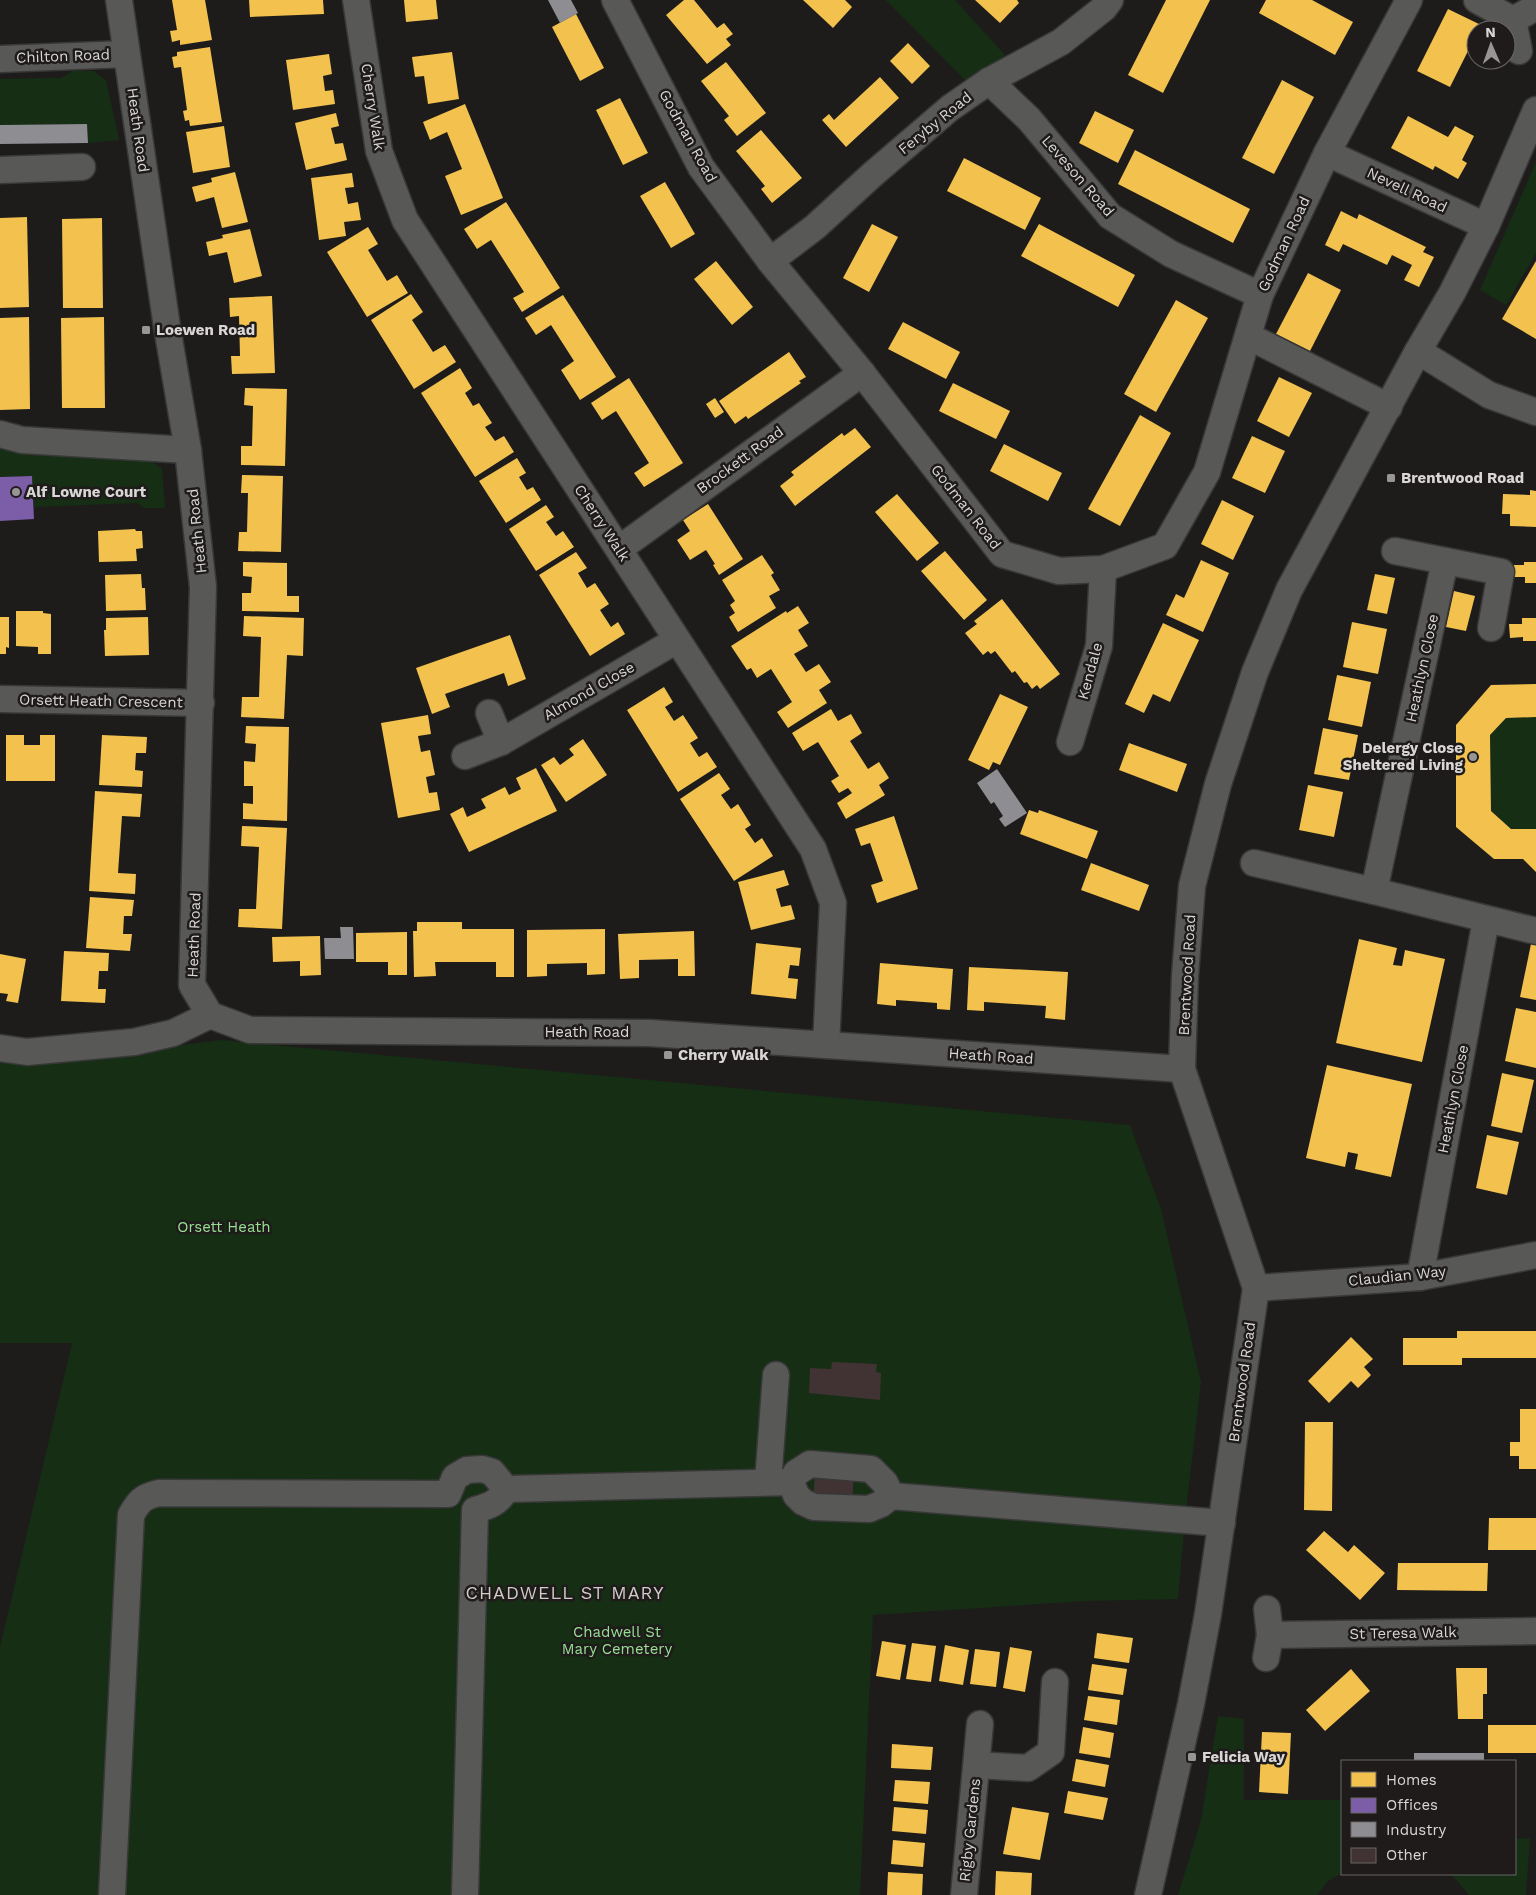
<svg xmlns="http://www.w3.org/2000/svg" width="1536" height="1895" viewBox="0 0 1536 1895" font-family="'Work Sans',sans-serif">
<style>
.green{fill:#152e14}
.homes{fill:#f2c14e}
.offices{fill:#7b5ea7}
.industry{fill:#8d8d92}
.building{fill:#413333}
.lines{fill:none;stroke-linecap:round;stroke-linejoin:round}
.minor-casing{stroke:#393838;stroke-width:29}
.minor{stroke:#585857;stroke-width:26}
.poi-dot{fill:#979695;stroke:#1e1b1a;stroke-width:2}
.labels{text-anchor:middle;stroke-width:5;stroke-linejoin:round;paint-order:stroke}
.street-label{font-size:15px;fill:#d9d7d6;stroke:#1e1b1a}
.poi-label{font-size:15px;font-weight:bold;fill:#d9d7d6;stroke:#1e1b1a;text-anchor:start}
.park-label{font-size:15px;fill:#96df92;stroke:#1e1b1a}
.quarter-label{font-size:18px;letter-spacing:1px;fill:#d0ccca;stroke:#1e1b1a}
</style>
<rect width="100%" height="100%" fill="#1d1c1b"/>
<!-- green -->
<g class="green">
<polygon points="886,0 955,0 1005,55 967,82"/>
<polygon points="73,71 93,71 106,80 119,140 88,143 87,124 0,125 0,79 61,78"/>
<polygon points="1536,162 1536,253 1506,305 1480,290"/>
<polygon points="0,448 32,455 139,457 151,461 162,469 165,508 144,508 137,503 34,507 32,476 0,477"/>
<polygon points="1536,717 1536,829 1511,829 1491,811 1490,735 1506,718"/>
<polygon points="220,1040 1130,1125 1161,1209 1201,1382 1185,1519 1178,1599 1084,1601 873,1615 860,1895 0,1895 0,1647 72,1343 0,1343 0,1062 25,1066"/>
<polygon points="1218,1716 1244,1719 1244,1800 1342,1800 1342,1873 1328,1881 1317,1895 1178,1895 1201,1820"/>
<polygon points="1530,1838 1526,1895 1469,1895 1451,1874 1515,1874 1515,1839"/>
</g>
<!-- homes -->
<g class="homes">
<polygon points="172,0 205,0 212,40 180,45 180,40 172,42 170,31 177,30"/>
<polygon points="249,0 323,0 324,14 250,17"/>
<polygon points="404,0 436,0 438,19 406,22"/>
<polygon points="684,0 694,0 717,28 724,23 733,34 726,39 731,45 707,64 666,15"/>
<polygon points="803,0 845,0 852,7 833,28"/>
<polygon points="975,0 1017,0 1019,3 1000,23"/>
<polygon points="1166,0 1210,0 1163,93 1128,75"/>
<polygon points="1266,0 1312,0 1353,22 1335,55 1259,13"/>
<polygon points="1448,9 1481,25 1479,30 1476,30 1476,35 1450,87 1417,71"/>
<polygon points="576,14 604,68 580,81 552,27"/>
<polygon points="908,43 930,66 912,84 890,61"/>
<polygon points="210,47 222,122 190,126 189,120 185,121 183,111 187,110 181,67 174,68 172,57 177,56 177,52"/>
<polygon points="452,52 459,99 428,104 424,76 415,77 412,57"/>
<polygon points="329,54 332,74 323,76 325,91 333,90 335,104 293,110 286,60"/>
<polygon points="726,62 766,113 737,136 724,120 729,116 701,81"/>
<polygon points="880,77 899,98 846,147 822,120 829,114 834,120"/>
<polygon points="1282,80 1314,97 1274,174 1242,158"/>
<polygon points="620,98 648,153 623,165 596,110"/>
<polygon points="465,104 503,198 461,215 445,176 462,169 447,132 430,140 423,122"/>
<polygon points="1095,111 1134,130 1118,163 1079,143"/>
<polygon points="336,113 339,126 331,128 335,144 343,143 347,160 306,170 295,123"/>
<polygon points="1408,116 1448,137 1455,126 1474,136 1462,160 1467,163 1458,179 1435,166 1433,170 1391,148"/>
<polygon points="224,126 230,167 193,173 186,132"/>
<polygon points="761,130 802,178 772,203 761,189 765,186 736,151"/>
<polygon points="1135,150 1250,209 1233,243 1118,184"/>
<polygon points="964,158 1041,198 1025,230 947,191"/>
<polygon points="235,172 248,222 222,228 214,197 196,202 192,187 212,182 211,178"/>
<polygon points="352,173 354,187 345,188 348,204 358,202 361,220 344,222 346,236 319,240 311,178"/>
<polygon points="665,182 695,234 671,248 640,196"/>
<polygon points="506,202 560,288 522,312 513,298 524,292 491,240 477,249 464,229"/>
<polygon points="1341,211 1357,219 1359,214 1426,247 1423,252 1434,257 1419,287 1404,280 1412,265 1392,255 1387,265 1343,244 1339,252 1325,245"/>
<polygon points="27,217 29,307 0,308 0,218"/>
<polygon points="102,218 103,308 63,308 62,219"/>
<polygon points="872,224 898,237 869,292 843,278"/>
<polygon points="1039,224 1135,275 1118,307 1021,256"/>
<polygon points="368,227 378,244 368,250 387,281 397,275 408,293 367,317 327,252"/>
<polygon points="250,229 262,276 234,283 227,252 209,256 206,242 223,238 222,235"/>
<polygon points="716,261 753,307 732,325 694,279"/>
<polygon points="1536,261 1536,339 1502,319"/>
<polygon points="1308,273 1341,290 1310,351 1276,334"/>
<polygon points="411,294 423,312 412,320 433,352 445,345 456,362 414,389 371,320"/>
<polygon points="563,295 616,377 580,400 561,370 574,361 551,325 536,335 525,318"/>
<polygon points="272,296 275,373 232,374 231,356 240,356 239,316 230,317 229,298"/>
<polygon points="1176,300 1208,318 1156,412 1124,394"/>
<polygon points="29,317 30,409 0,410 0,318"/>
<polygon points="104,317 105,408 62,408 61,318"/>
<polygon points="903,322 960,352 946,379 888,349"/>
<polygon points="789,352 806,377 799,381 801,383 748,419 746,416 735,424 719,401"/>
<polygon points="460,368 472,388 465,393 473,406 479,403 492,423 485,427 495,441 504,436 514,452 475,477 421,393"/>
<polygon points="1279,377 1312,393 1289,437 1257,421"/>
<polygon points="629,378 683,463 644,487 634,473 649,463 616,411 602,420 591,403"/>
<polygon points="953,383 1010,411 996,439 939,411"/>
<polygon points="245,388 287,389 285,466 241,465 241,446 252,446 253,406 244,405"/>
<polygon points="715,398 724,412 715,418 706,404"/>
<polygon points="1140,415 1171,433 1120,526 1088,509"/>
<polygon points="855,428 871,447 795,506 780,486 794,475 791,472 842,433 844,436"/>
<polygon points="1252,436 1285,451 1265,493 1232,478"/>
<polygon points="1004,444 1062,473 1048,501 990,471"/>
<polygon points="517,458 526,473 519,477 527,490 533,487 541,500 506,523 479,481"/>
<polygon points="242,475 283,476 281,552 238,551 239,532 247,532 248,493 241,493"/>
<polygon points="1530,490 1536,491 1536,527 1510,526 1510,514 1502,514 1503,494 1530,495"/>
<polygon points="897,494 939,543 917,561 875,512"/>
<polygon points="1222,500 1254,516 1233,560 1201,544"/>
<polygon points="708,504 743,559 719,575 713,565 715,564 706,550 690,560 677,540 690,531 683,520"/>
<polygon points="546,505 554,517 546,522 556,536 563,531 574,547 536,571 509,529"/>
<polygon points="135,529 136,531 142,531 143,548 136,549 137,561 99,562 98,531"/>
<polygon points="945,551 987,600 964,620 921,571"/>
<polygon points="576,552 587,568 578,573 587,588 595,583 609,604 600,610 611,627 618,622 625,634 590,656 539,575"/>
<polygon points="762,555 774,573 771,575 780,590 769,596 776,608 738,632 729,617 735,613 730,605 735,601 722,580"/>
<polygon points="1201,560 1229,573 1203,632 1166,615 1176,594 1184,598"/>
<polygon points="243,562 287,563 287,596 299,596 299,612 242,611 242,593 251,593 252,577 243,576"/>
<polygon points="1524,562 1536,562 1536,583 1525,583 1525,577 1514,577 1514,565 1524,565"/>
<polygon points="141,574 142,588 145,588 146,610 106,611 105,575"/>
<polygon points="1375,574 1395,578 1387,614 1367,610"/>
<polygon points="1454,591 1475,596 1466,631 1446,627"/>
<polygon points="1002,599 1060,674 1040,689 1037,685 1032,689 1027,682 1024,683 1015,671 1012,673 995,651 991,654 988,651 983,655 965,633 977,624 974,621"/>
<polygon points="798,606 809,623 798,630 808,646 794,654 806,672 819,664 831,682 819,690 827,703 788,728 777,712 792,702 771,669 757,678 751,668 747,670 731,646 786,611 787,613"/>
<polygon points="16,611 43,611 43,613 51,614 51,654 38,654 38,647 16,646"/>
<polygon points="244,616 304,618 303,656 287,655 284,719 241,717 242,697 259,697 261,637 243,636"/>
<polygon points="0,617 9,617 9,648 6,647 6,654 0,654"/>
<polygon points="148,617 149,655 105,656 104,630 106,630 106,618"/>
<polygon points="1522,618 1536,618 1536,641 1523,641 1523,637 1510,638 1509,624 1522,624"/>
<polygon points="1352,622 1387,629 1378,674 1343,667"/>
<polygon points="1163,623 1199,640 1170,702 1153,694 1144,713 1125,704"/>
<polygon points="510,635 526,679 508,686 504,673 445,694 450,707 432,714 416,668"/>
<polygon points="1337,675 1371,682 1362,727 1328,720"/>
<polygon points="1536,684 1536,717 1506,718 1490,735 1491,811 1511,829 1536,829 1536,872 1523,859 1494,859 1456,827 1456,725 1491,685"/>
<polygon points="664,687 673,702 665,707 674,721 683,715 698,738 690,743 699,757 707,752 717,767 678,792 627,710"/>
<polygon points="1000,694 1028,707 1000,765 993,762 989,770 968,760"/>
<polygon points="831,709 838,721 851,714 862,733 850,741 868,769 879,762 889,778 879,785 885,795 846,819 837,803 852,793 848,788 839,793 831,781 839,776 818,742 803,751 792,733"/>
<polygon points="428,715 431,734 418,736 421,752 430,750 435,775 426,777 429,793 437,792 440,810 398,818 381,723"/>
<polygon points="246,726 289,727 287,821 243,819 243,803 253,804 253,786 244,786 244,761 255,762 256,744 245,743"/>
<polygon points="1323,728 1358,735 1349,780 1314,774"/>
<polygon points="6,735 24,735 24,745 40,745 40,735 55,735 55,781 6,781"/>
<polygon points="102,735 147,737 146,753 136,753 135,770 143,771 142,787 99,785"/>
<polygon points="583,739 607,775 566,802 541,765 554,757 560,765 574,755 569,749"/>
<polygon points="1129,743 1187,764 1177,792 1119,770"/>
<polygon points="536,768 557,811 469,852 450,814 463,807 467,817 486,808 481,799 505,787 509,795 521,789 516,778"/>
<polygon points="719,773 730,789 721,795 731,809 738,804 751,825 745,829 755,843 762,838 773,856 734,881 680,799"/>
<polygon points="1308,785 1343,792 1334,837 1299,830"/>
<polygon points="95,791 142,794 140,817 122,816 118,873 136,874 135,894 89,891"/>
<polygon points="1029,810 1038,813 1039,810 1098,831 1087,859 1020,834"/>
<polygon points="894,816 918,889 877,903 871,885 883,881 870,843 861,846 855,829"/>
<polygon points="242,826 287,828 282,929 238,927 239,909 256,909 259,847 241,846"/>
<polygon points="1091,863 1149,885 1139,911 1081,890"/>
<polygon points="784,870 789,885 776,889 781,907 791,905 795,919 751,930 738,882"/>
<polygon points="90,897 134,900 132,916 124,916 123,934 132,934 130,951 86,948"/>
<polygon points="417,922 462,922 462,929 514,929 514,977 496,977 496,962 435,962 436,976 414,977 413,931 417,931"/>
<polygon points="605,929 605,974 587,975 587,963 547,964 547,976 527,977 527,930"/>
<polygon points="694,931 695,976 678,976 678,959 639,960 639,978 620,979 618,934"/>
<polygon points="407,932 407,975 388,975 388,962 356,962 356,933"/>
<polygon points="320,936 321,975 300,976 300,961 273,962 272,937"/>
<polygon points="1359,939 1397,948 1393,965 1402,966 1405,950 1445,959 1422,1062 1336,1043"/>
<polygon points="756,943 801,948 799,966 790,965 788,978 798,979 796,999 751,994"/>
<polygon points="1531,944 1536,945 1536,1000 1520,997"/>
<polygon points="64,951 109,953 108,971 99,971 98,989 106,989 105,1003 61,1001"/>
<polygon points="0,954 26,959 18,1003 6,1001 8,994 0,993"/>
<polygon points="880,963 953,969 950,1010 937,1009 937,1003 896,1000 896,1006 877,1004"/>
<polygon points="969,967 1068,972 1065,1020 1045,1018 1046,1006 984,1002 984,1011 967,1010"/>
<polygon points="1516,1008 1536,1012 1536,1068 1505,1061"/>
<polygon points="1327,1065 1412,1084 1391,1177 1355,1169 1358,1154 1348,1152 1345,1167 1306,1158"/>
<polygon points="1502,1073 1534,1080 1522,1133 1491,1126"/>
<polygon points="1487,1135 1519,1142 1507,1195 1476,1188"/>
<polygon points="1457,1331 1536,1331 1536,1358 1462,1358 1462,1365 1403,1365 1403,1338 1457,1338"/>
<polygon points="1351,1337 1373,1359 1364,1367 1371,1375 1358,1388 1351,1381 1329,1403 1308,1381"/>
<polygon points="1520,1409 1536,1409 1536,1469 1519,1469 1519,1456 1510,1456 1510,1442 1520,1442"/>
<polygon points="1305,1422 1333,1422 1332,1511 1304,1510"/>
<polygon points="1489,1518 1536,1518 1536,1550 1488,1550"/>
<polygon points="1324,1531 1348,1552 1354,1545 1385,1573 1360,1600 1306,1550"/>
<polygon points="1398,1563 1488,1563 1487,1591 1397,1590"/>
<polygon points="1097,1633 1133,1638 1129,1663 1094,1658"/>
<polygon points="882,1641 906,1645 900,1680 876,1676"/>
<polygon points="912,1643 936,1646 931,1682 906,1679"/>
<polygon points="945,1645 969,1650 963,1685 939,1681"/>
<polygon points="1010,1647 1032,1651 1025,1692 1003,1688"/>
<polygon points="975,1649 1000,1652 996,1687 970,1684"/>
<polygon points="1092,1664 1127,1669 1123,1695 1088,1690"/>
<polygon points="1456,1668 1487,1668 1487,1694 1483,1694 1483,1719 1458,1719"/>
<polygon points="1351,1669 1370,1691 1325,1731 1306,1710"/>
<polygon points="1088,1696 1120,1700 1117,1725 1084,1720"/>
<rect x="1488" y="1725" width="48" height="28"/>
<polygon points="1083,1727 1114,1733 1110,1758 1079,1753"/>
<polygon points="1262,1732 1291,1733 1288,1794 1259,1792"/>
<polygon points="892,1744 933,1747 931,1770 891,1768"/>
<polygon points="1076,1759 1109,1765 1105,1787 1072,1781"/>
<polygon points="895,1780 930,1782 928,1804 893,1801"/>
<polygon points="1068,1791 1108,1798 1103,1820 1064,1813"/>
<polygon points="894,1807 928,1810 926,1834 892,1831"/>
<polygon points="1012,1807 1049,1813 1040,1860 1003,1854"/>
<polygon points="893,1840 925,1843 923,1867 891,1864"/>
<polygon points="996,1871 1032,1873 1031,1895 995,1895"/>
<polygon points="888,1872 923,1874 922,1895 887,1895"/>
</g>
<!-- offices -->
<polygon class="offices" points="32,476 34,519 0,521 0,477"/>
<!-- industry -->
<g class="industry">
<polygon points="548,0 571,0 578,13 560,23"/>
<polygon points="87,124 88,143 0,144 0,125"/>
<polygon points="997,769 1027,813 1005,827 999,819 1003,816 994,802 991,804 977,783"/>
<polygon points="340,927 353,927 354,959 325,959 324,938 341,938"/>
<rect x="1414" y="1753" width="70" height="8"/>
</g>
<!-- building -->
<g class="building">
<polygon points="832,1362 877,1364 876,1372 881,1373 880,1400 809,1393 810,1368 831,1369"/>
<polygon points="815,1474 854,1476 852,1502 813,1499"/>
</g>
<g class="lines">
<!-- minor casing -->
<g class="minor-casing">
<g id="minor">
<polyline points="119,0 167,327 188,450 203,587 192,985 210,1015 250,1030 649,1033 1182,1069"/>
<polyline points="356,0 379,151 405,220 813,849 833,903 826,1045"/>
<polyline points="615,0 701,167 770,261 862,373 1002,554 1059,571 1103,569 1165,546 1207,472 1260,295 1327,153 1409,0"/>
<polyline points="1477,0 1513,20 1536,7"/>
<polyline points="1513,20 1519,51"/>
<polyline points="0,59 126,54"/>
<polyline points="989,81 1029,119 1110,216 1171,254 1260,295"/>
<polyline points="1327,153 1486,226"/>
<polyline points="0,170 82,167"/>
<polyline points="770,261 815,227 873,174 950,108 989,81 1061,42 1104,8 1110,0"/>
<polyline points="1248,336 1389,407"/>
<polyline points="1418,351 1489,395 1536,412"/>
<polyline points="0,434 22,440 188,450"/>
<polyline points="619,549 862,373"/>
<polyline points="1395,551 1501,572 1491,628"/>
<polyline points="1445,561 1374,891 1536,931"/>
<polyline points="0,699 201,703"/>
<polyline points="489,713 501,742"/>
<polyline points="1070,742 1099,646 1103,569"/>
<polyline points="465,756 501,742 677,640"/>
<polyline points="1254,863 1374,891"/>
<polyline points="0,1048 27,1052 134,1042 173,1033 210,1015"/>
<polyline points="1420,1277 1486,920"/>
<polyline points="1256,1288 1420,1277 1536,1255"/>
<polyline points="768,1482 776,1375"/>
<polyline points="791,1482 796,1495 803,1502 814,1507 869,1509 881,1504 891,1496"/>
<polyline points="506,1489 791,1482 796,1473 810,1464 871,1469 885,1483 891,1496 1222,1523"/>
<polyline points="1270,1635 1536,1631"/>
<polyline points="1266,1658 1270,1635 1267,1609"/>
<polyline points="977,1765 1028,1768 1051,1752 1055,1682"/>
<path d="M112,1895L131,1515C139,1501 142,1497 159,1493L448,1494L455,1477L467,1470L482,1469L492,1472L506,1489"/>
<path d="M465,1895L475,1510C489,1506 499,1503 506,1489"/>
<polyline points="964,1895 980,1724"/>
<polyline points="1148,1895 1191,1704 1208,1614 1256,1288 1182,1069 1185,976 1192,886 1218,784 1255,672 1289,590 1418,351 1452,293 1486,226 1536,110"/>
</g>
</g>
<!-- minor -->
<use href="#minor" class="minor"/>
</g>
<!-- markers -->
<g class="poi-dot">
<rect x="141" y="325" width="10" height="10" rx="2.5"/>
<rect x="1386" y="473" width="10" height="10" rx="2.5"/>
<circle cx="16" cy="492" r="5"/>
<circle cx="1473" cy="757" r="5"/>
<rect x="663" y="1050" width="10" height="10" rx="2.5"/>
<rect x="1187" y="1752" width="10" height="10" rx="2.5"/>
</g>
<g class="labels">
<!-- street labels -->
<g class="street-label">
<text transform="translate(63 56) rotate(-2)" y="5">Chilton Road</text>
<text transform="translate(373 107) rotate(81)" y="5">Cherry Walk</text>
<text transform="translate(935 123) rotate(-39)" y="5">Feryby Road</text>
<text transform="translate(138 130) rotate(82)" y="5">Heath Road</text>
<text transform="translate(688 136) rotate(61)" y="5">Godman Road</text>
<text transform="translate(1078 176) rotate(49)" y="5">Leveson Road</text>
<text transform="translate(1407 190) rotate(25)" y="5">Nevell Road</text>
<text transform="translate(1284 244) rotate(-65)" y="5">Godman Road</text>
<text transform="translate(740 460) rotate(-36)" y="5">Brockett Road</text>
<text transform="translate(966 507) rotate(52)" y="5">Godman Road</text>
<text transform="translate(602 523) rotate(57)" y="5">Cherry Walk</text>
<text transform="translate(197 531) rotate(-96)" y="5">Heath Road</text>
<text transform="translate(1422 668) rotate(-78)" y="5">Heathlyn Close</text>
<text transform="translate(1090 671) rotate(-75)" y="5">Kendale</text>
<text transform="translate(589 691) rotate(-30)" y="5">Almond Close</text>
<text transform="translate(101 701) rotate(1)" y="5">Orsett Heath Crescent</text>
<text transform="translate(194 935) rotate(-88)" y="5">Heath Road</text>
<text transform="translate(1187 975) rotate(-87)" y="5">Brentwood Road</text>
<text x="587" y="1037">Heath Road</text>
<text transform="translate(991 1056) rotate(4)" y="5">Heath Road</text>
<text transform="translate(1453 1099) rotate(-79)" y="5">Heathlyn Close</text>
<text transform="translate(1397 1276) rotate(-6)" y="5">Claudian Way</text>
<text transform="translate(1242 1382) rotate(-82)" y="5">Brentwood Road</text>
<text transform="translate(1403 1633) rotate(-1)" y="5">St Teresa Walk</text>
<text transform="translate(970 1830) rotate(-84)" y="5">Rigby Gardens</text>
</g>
<!-- poi labels -->
<g class="poi-label">
<text x="156" y="335">Loewen Road</text>
<text x="1401" y="483">Brentwood Road</text>
<text x="26" y="497">Alf Lowne Court</text>
<text x="1463" y="753" text-anchor="end">Delergy Close<tspan x="1463" dy="17">Sheltered Living</tspan></text>
<text x="678" y="1060">Cherry Walk</text>
<text x="1202" y="1762">Felicia Way</text>
</g>
<!-- park labels -->
<g class="park-label">
<text x="224" y="1232">Orsett Heath</text>
<text x="617" y="1637">Chadwell St<tspan x="617" dy="17">Mary Cemetery</tspan></text>
</g>
<!-- quarter labels -->
<g class="quarter-label">
<text x="565" y="1599">CHADWELL ST MARY</text>
</g>
</g>
<!-- legend -->
<rect x="1341" y="1760" width="175" height="115" fill="#1e1b1a" stroke="#696665"/>
<rect x="1351" y="1772" width="25" height="15" fill="#f2c14e" stroke="#696665"/>
<text x="1386" y="1785" font-size="15" fill="#d9d7d6">Homes</text>
<rect x="1351" y="1798" width="25" height="15" fill="#7b5ea7" stroke="#696665"/>
<text x="1386" y="1810" font-size="15" fill="#d9d7d6">Offices</text>
<rect x="1351" y="1822" width="25" height="15" fill="#8d8d92" stroke="#696665"/>
<text x="1386" y="1835" font-size="15" fill="#d9d7d6">Industry</text>
<rect x="1351" y="1848" width="25" height="15" fill="#413333" stroke="#696665"/>
<text x="1386" y="1860" font-size="15" fill="#d9d7d6">Other</text>
<!-- north arrow -->
<g transform="translate(1491 45) rotate(358)"><circle r="24" fill="#1e1b1a" stroke="#696665"/>
<path d="M0-4L9 19L0 12L-9 19Z" fill="#979695"/>
<text y="-8" font-size="14" font-weight="bold" text-anchor="middle" fill="#d9d7d6">N</text>
</g>
</svg>
